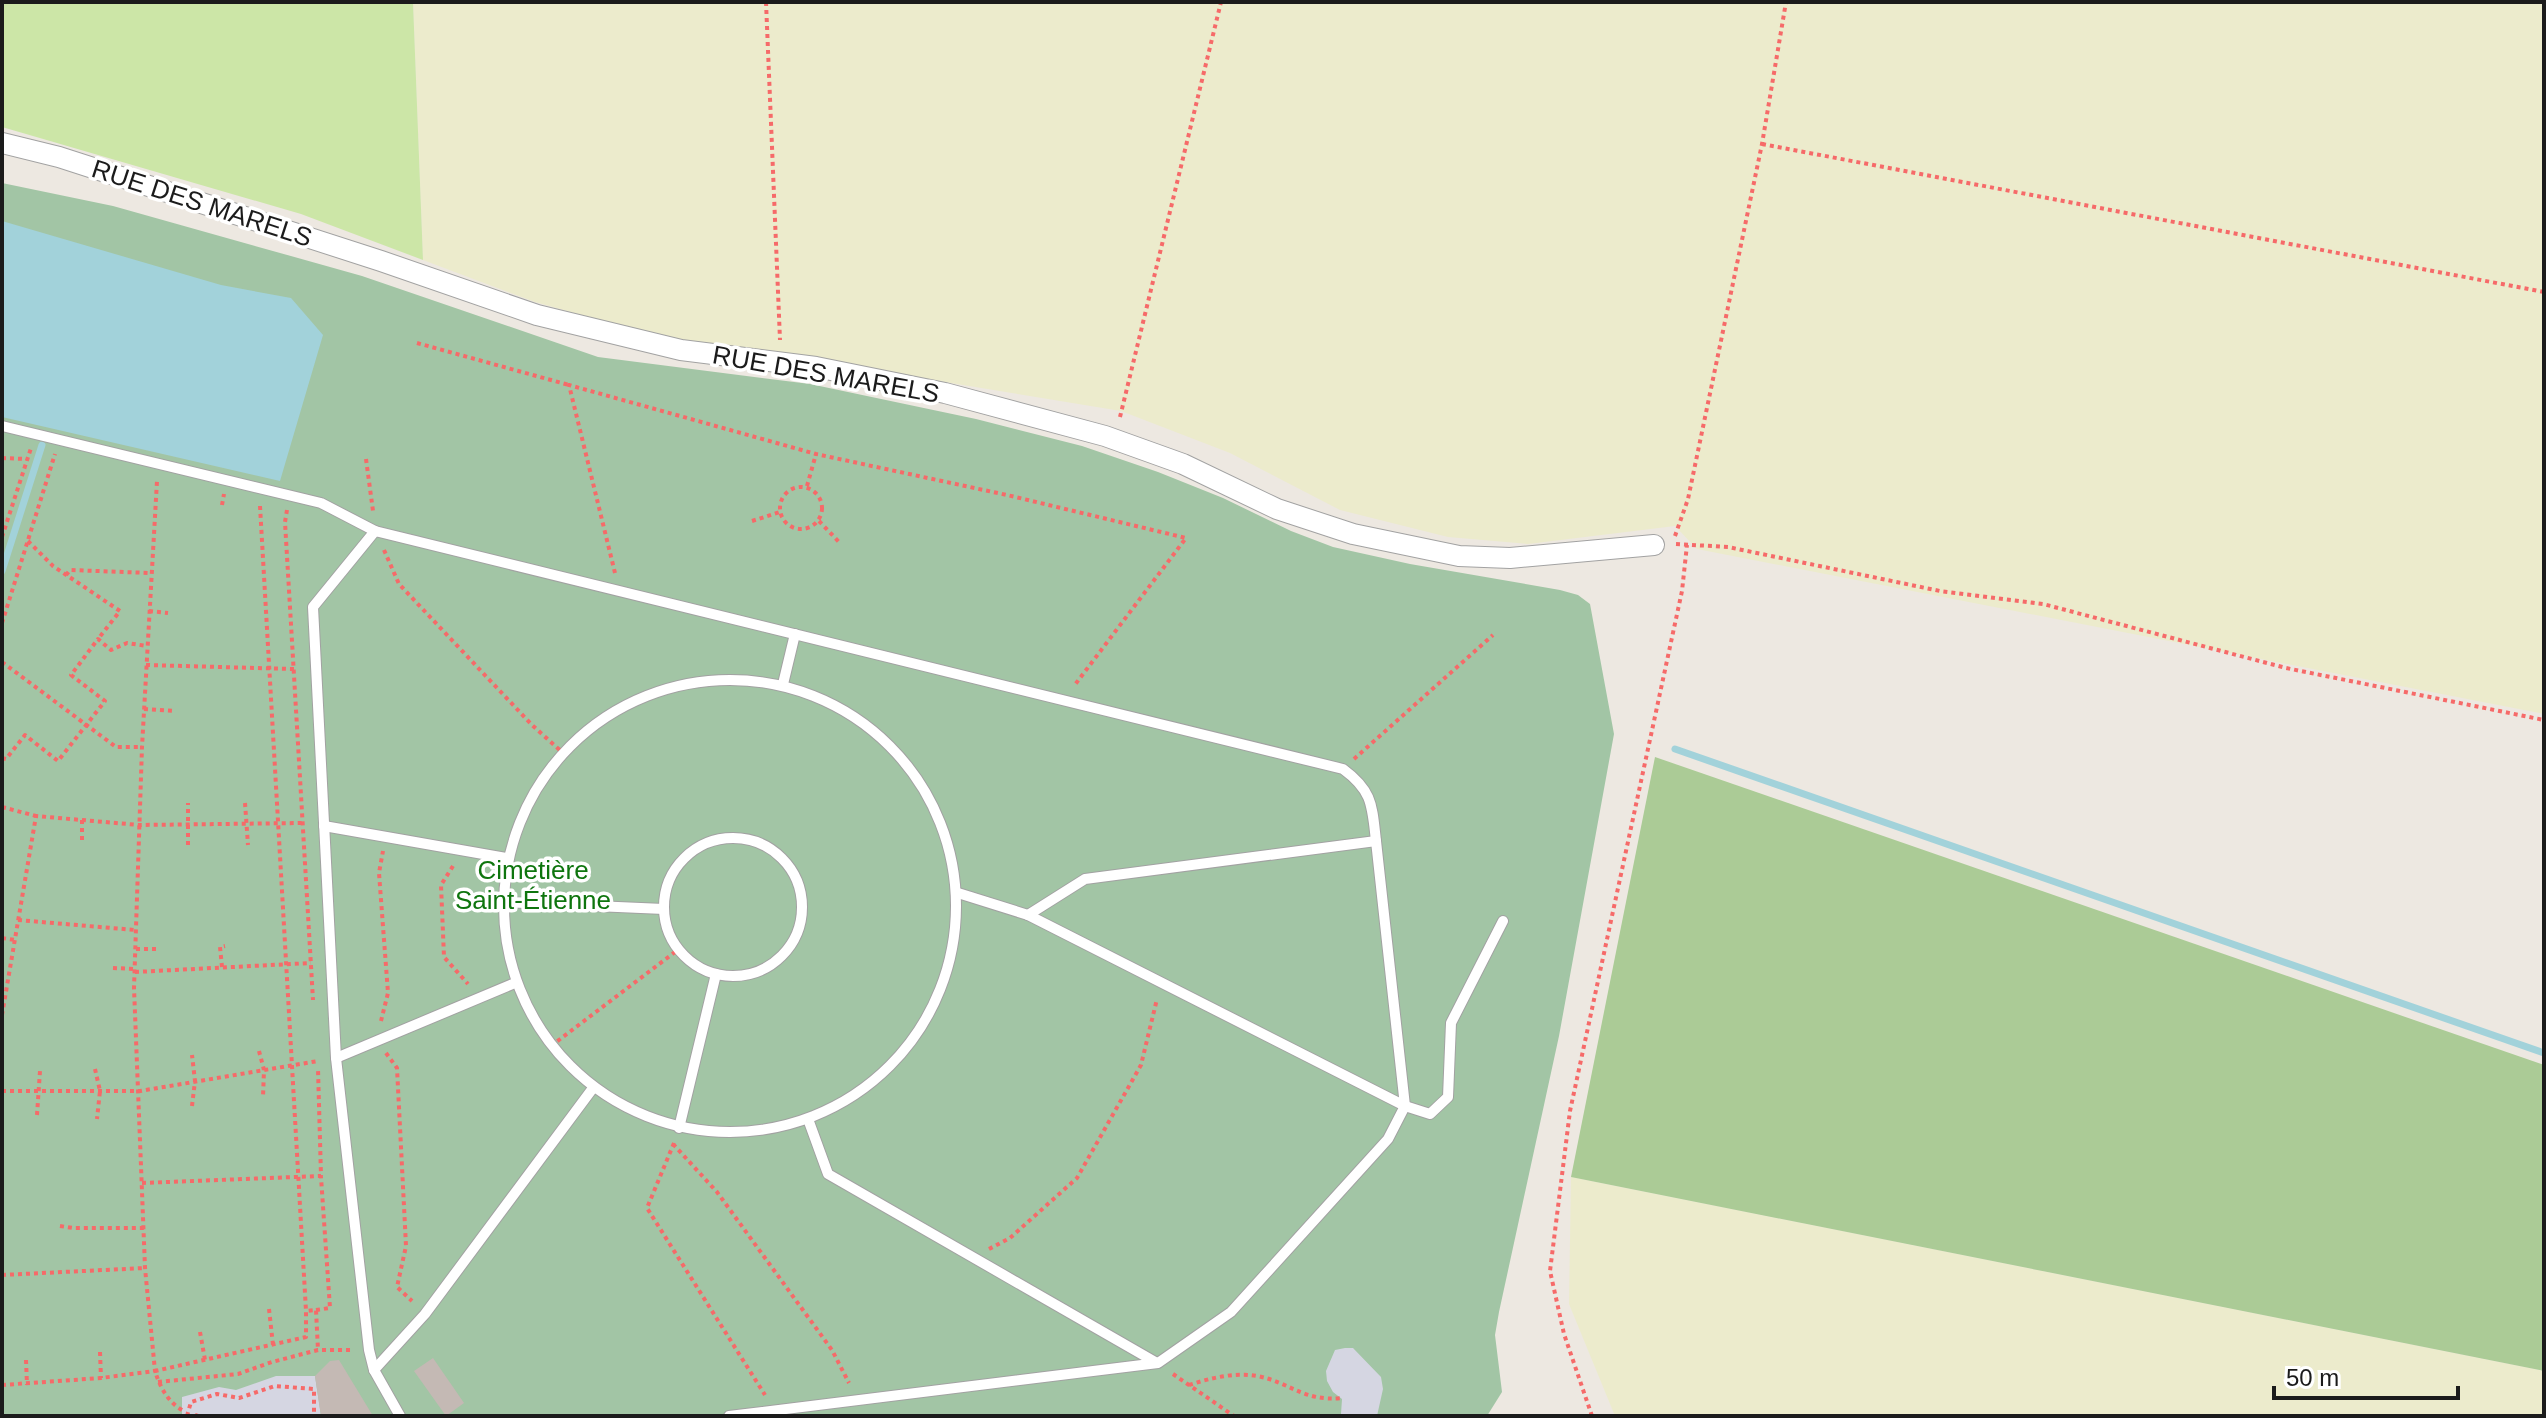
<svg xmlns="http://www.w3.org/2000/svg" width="2546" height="1418" viewBox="0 0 2546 1418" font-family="Helvetica,sans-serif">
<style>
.farmland{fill:#ecebcc}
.grass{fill:#cce6a7}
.forest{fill:#abcb96}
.cemetery{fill:#a2c5a5}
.plaza{fill:#d5d6e2}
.water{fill:#a2d2da}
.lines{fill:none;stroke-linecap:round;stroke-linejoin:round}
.stream{stroke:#a2d2da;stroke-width:7}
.building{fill:#c4b9b4}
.service-casing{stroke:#a2a2a2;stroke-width:12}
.minor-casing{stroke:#a2a2a2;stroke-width:22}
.path{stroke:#f66a69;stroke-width:4;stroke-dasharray:4 4;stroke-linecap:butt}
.service{stroke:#fff;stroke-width:10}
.minor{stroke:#fff;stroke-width:20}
.labels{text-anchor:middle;stroke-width:7;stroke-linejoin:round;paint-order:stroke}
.street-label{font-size:26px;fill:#1b1b1b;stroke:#fff}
.park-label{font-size:26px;fill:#0e750e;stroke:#fff}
</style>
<rect width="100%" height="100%" fill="#ede8e1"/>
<!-- farmland -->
<g class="farmland">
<polygon points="413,2 2544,2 2544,714 1697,549 1675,526 1528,544 1448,537 1340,510 1230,453 1121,411 792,357 673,341 535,302 423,260"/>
<polygon points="1571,1177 2544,1371 2544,1416 1615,1416 1569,1304"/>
</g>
<!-- grass -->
<polygon class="grass" points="2,2 413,2 423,260 301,214 2,127"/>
<!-- forest -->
<polygon class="forest" points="1655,757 2544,1065 2544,1371 1571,1177"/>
<!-- cemetery -->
<polygon class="cemetery" points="2,183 113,206 362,276 598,357 810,384 976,419 1082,446 1158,472 1223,498 1291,531 1333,547 1410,564 1560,590 1578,595 1590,604 1614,734 1559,1036 1499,1312 1495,1335 1502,1392 1487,1416 2,1416"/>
<!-- plaza -->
<g class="plaza">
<polygon points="1345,1348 1353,1348 1381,1377 1383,1389 1377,1416 1342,1416 1341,1414 1342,1399 1333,1392 1327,1381 1326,1371 1335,1350"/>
<polygon points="276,1376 315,1376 321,1416 182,1416 182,1397 219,1387 236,1390"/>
</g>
<!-- water -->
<polygon class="water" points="2,221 221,285 291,298 323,335 280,481 2,417"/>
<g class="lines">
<!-- stream -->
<g class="stream">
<polyline points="2,571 42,445"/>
<polyline points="1675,749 2544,1053"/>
</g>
</g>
<!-- building -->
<g class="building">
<polygon points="433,1358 464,1403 446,1416 414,1371"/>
<polygon points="339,1360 373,1416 321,1416 315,1376 330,1361"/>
</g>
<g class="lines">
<!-- service casing -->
<g class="service-casing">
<g id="service">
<polyline points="2,426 321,503 375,531"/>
<circle cx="730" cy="906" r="226"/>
<polyline points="783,684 795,634"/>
<polyline points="324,826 506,858"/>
<circle cx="733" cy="907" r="69"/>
<polyline points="958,893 1028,915 1405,1106 1430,1114 1448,1097 1451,1023 1503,921"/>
<polyline points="501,902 664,909"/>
<polyline points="1028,915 1085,879 1376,841"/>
<polyline points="336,1058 515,983"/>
<polyline points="808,1119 828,1174 1157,1363"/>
<polyline points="679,1128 716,974"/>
<polyline points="374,1370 425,1314 593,1088"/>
<path d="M400,1416L374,1370L369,1350L336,1058L313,607L375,531L1343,769C1373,791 1372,806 1376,841L1405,1106L1388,1139L1231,1312L1158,1363L729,1416"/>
</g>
</g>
<!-- minor casing -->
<g class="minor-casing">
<polyline id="minor" points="2,143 59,157 381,261 537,315 681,350 816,367 945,393 1105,436 1183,464 1277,509 1353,534 1459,556 1510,558 1654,545"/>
</g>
<!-- path -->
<g class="path">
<polyline points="766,2 780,340"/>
<polyline points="1762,144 2544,292"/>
<polyline points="417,343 569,385"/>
<polyline points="1120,417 1221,2"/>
<polyline points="2,458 27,459"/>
<polyline points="366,459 373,511"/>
<polyline points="807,486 816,454"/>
<circle cx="801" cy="508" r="21"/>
<polyline points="222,505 224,494"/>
<polyline points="260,506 306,1311"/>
<polyline points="287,510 285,522 313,1000"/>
<polyline points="752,521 780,512"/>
<polyline points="819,521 839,542"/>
<polyline points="1675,536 1688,499 1762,144 1786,2"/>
<polyline points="2,537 31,448"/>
<polyline points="28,541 53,566 120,611 98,639"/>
<polyline points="1676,544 1728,547 1940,591 2043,604 2286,668 2544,720"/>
<polyline points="384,550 399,584 532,725 563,753"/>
<polyline points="615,573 569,385 816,454 1007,495 1186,538 1074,686"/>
<polyline points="66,575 70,570 150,573"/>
<polyline points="149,611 168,613"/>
<polyline points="2,623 55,454"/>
<polyline points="2,662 116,747 142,747"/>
<polyline points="146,665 294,669"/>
<polyline points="144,709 174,711"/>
<polyline points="2,758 6,759 25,735 58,761 105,701 71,675 98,639 111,650 127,643 147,646"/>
<polyline points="1354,759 1493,635"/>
<polyline points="245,803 248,845"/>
<polyline points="2,807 36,816"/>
<polyline points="82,820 82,841"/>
<polyline points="188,845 188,803"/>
<polyline points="453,866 441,885 444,957 468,984"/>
<polyline points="18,920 135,930"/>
<polyline points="2,938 15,940"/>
<polyline points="136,949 159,949"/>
<polyline points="222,967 220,947 225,946"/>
<polyline points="113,968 135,969"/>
<polyline points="135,972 311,963"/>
<polyline points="2,1015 36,816 139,825 303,823"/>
<polyline points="381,1021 388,993 379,873 383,851"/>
<polyline points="551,1046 679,949"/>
<polyline points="259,1051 264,1070 263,1097"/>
<polyline points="386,1053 397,1068 406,1246 397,1287 412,1301"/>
<polyline points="95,1069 100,1091 97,1119"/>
<polyline points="2,1091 140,1091 318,1061"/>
<polyline points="192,1106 195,1081 192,1055"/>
<polyline points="37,1115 40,1071"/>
<polyline points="674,1143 647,1208 765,1395"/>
<polyline points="673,1144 717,1192 832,1350 849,1383"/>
<polyline points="142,1183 321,1176 318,1069"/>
<polyline points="60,1226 73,1228 144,1228"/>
<polyline points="989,1249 1010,1238 1077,1178 1141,1065 1157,999"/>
<polyline points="2,1275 145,1268"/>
<polyline points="269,1309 273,1345"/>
<polyline points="316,1310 330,1308 321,1177"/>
<polyline points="200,1332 205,1360"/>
<polyline points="100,1352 101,1378"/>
<polyline points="26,1360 27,1385"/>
<polyline points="1173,1374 1234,1416"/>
<polyline points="158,1382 238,1374 272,1362 318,1350 352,1350"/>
<polyline points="2,1385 101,1378 155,1371 145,1268 134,988 142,747 157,481"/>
<path d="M1189,1385C1211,1378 1234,1372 1257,1376C1290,1382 1303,1402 1342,1398"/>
<path d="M182,1410C168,1402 160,1387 155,1371L306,1337V1311L316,1310L318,1350"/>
<polyline points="195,1415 198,1416"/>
<polyline points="187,1416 191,1402 217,1394 239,1398 275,1386 314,1389 314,1416"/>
<polyline points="1592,1416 1564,1334 1550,1271 1570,1111 1682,591 1687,545"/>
</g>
<!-- service -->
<use href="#service" class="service"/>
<!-- minor -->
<use href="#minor" class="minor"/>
</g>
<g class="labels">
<!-- street labels -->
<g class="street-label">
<text transform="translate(202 203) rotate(18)" y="9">RUE DES MARELS</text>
<text transform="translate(826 374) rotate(10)" y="9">RUE DES MARELS</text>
</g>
<!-- park labels -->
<g class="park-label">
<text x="533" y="879">Cimetière<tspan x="533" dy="30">Saint-Étienne</tspan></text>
</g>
</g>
<!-- border -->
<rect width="2546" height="1418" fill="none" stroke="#1b1b1b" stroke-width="8"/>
<!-- scale -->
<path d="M2274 1386v12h184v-12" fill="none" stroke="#1b1b1b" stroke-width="4"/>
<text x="2286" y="1386" font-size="24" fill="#1b1b1b" stroke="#ffffff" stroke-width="6" paint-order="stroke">50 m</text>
</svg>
